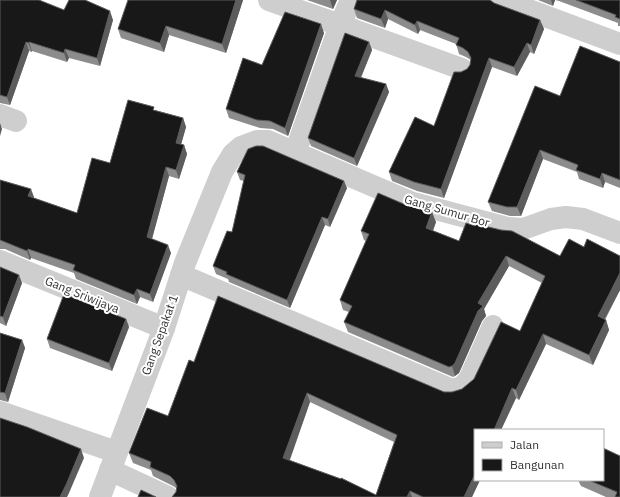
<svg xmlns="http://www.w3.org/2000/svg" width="620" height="497" viewBox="0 0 620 497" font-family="'IBM Plex Sans',sans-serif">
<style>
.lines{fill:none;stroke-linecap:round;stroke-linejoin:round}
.minor{stroke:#cecece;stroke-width:22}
.wall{fill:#8c8c8c;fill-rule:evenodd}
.shaded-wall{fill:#5d5d5d}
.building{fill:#181818;stroke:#5d5d5d;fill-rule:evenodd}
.labels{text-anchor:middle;stroke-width:4;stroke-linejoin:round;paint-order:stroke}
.street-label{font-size:12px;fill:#313131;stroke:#fff}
</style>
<rect width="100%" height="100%" fill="#fff"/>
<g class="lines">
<!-- minor -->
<g class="minor">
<polyline points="269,0 340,25 295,153"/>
<polyline points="351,0 340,25 462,69"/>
<polyline points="502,0 620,44"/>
<polyline points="0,115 16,121"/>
<polyline points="0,261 164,328"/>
<polyline points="181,275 452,390 462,387 469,380 493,326"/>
<polyline points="0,412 116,452"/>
<polyline points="110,470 168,497"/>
<polyline points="100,497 164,328 185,263 222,172 233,154 241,147 257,141 268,141 413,203 508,228 523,229 551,219 566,217 583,219 620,233"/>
</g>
</g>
<!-- wall -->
<g class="wall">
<polygon points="0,0 64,10 113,20 100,66 69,58 67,62 32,51 32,52 29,51 10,105 0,103"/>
<polygon points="243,0 226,53 169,35 164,52 121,38 118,29"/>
<polygon points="307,0 337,0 333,9"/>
<polygon points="538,0 620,0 620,26 618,26 618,23 559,1 555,0 553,6"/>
<polygon points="494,3 540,20 544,29 534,54 530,52 517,76 492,67 444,198 417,191 392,181 389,172 434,126 461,72 467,69 470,65 471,60 466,57 459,54 456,44 420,30 418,34 388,19 385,28 357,18 354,9"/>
<polygon points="324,33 288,136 273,129 260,128 229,118 226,109 262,65"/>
<polygon points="369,42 372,50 361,78 386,84 389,92 357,166 311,146 308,138"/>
<polygon points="620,62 620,188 605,182 603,188 579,179 577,172 543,159 521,216 510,216 492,211 488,202 560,96"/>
<polygon points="155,110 183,118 186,127 181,144 184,145 187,154 179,179 169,176 152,239 171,253 153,302 140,297 137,304 76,279 74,273 31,258 30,260 5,249 0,249 0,180 34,197 34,198 77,213 110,163"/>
<polygon points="237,172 347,188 330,227 325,225 290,308 229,282 228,279 216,274 213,266 232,232 244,181 240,180"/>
<path d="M436,222L433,231L459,241L620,290L605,320H606L609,330L593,365L546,344L519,400L516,398L501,430H475V480H480L472,497H172L176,492V488L173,486L153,476L151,470L133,463L129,453L168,416L194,362L444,392H452L462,389L474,379L520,331L542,283L509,266L484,309L486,316L482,321L459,373L455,376L453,377L348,332L344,322L349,312L343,310L340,300L366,241L364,240L361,231ZM310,402L394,442L376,495L290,460Z"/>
<polygon points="0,267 22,283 6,326 0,323"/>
<polygon points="126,319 129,327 112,371 50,348 47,339"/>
<polygon points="0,333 22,340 25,348 8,402 0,400"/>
<polygon points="620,456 620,497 606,497 581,486 578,480 603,480"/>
</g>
<!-- shaded-wall -->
<g class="shaded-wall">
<polygon points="236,0 243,0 226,53 222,44"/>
<polygon points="330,0 337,0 333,9"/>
<polygon points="551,0 555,0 553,6"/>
<polygon points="385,10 388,19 385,28 381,19"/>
<polygon points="110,11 113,20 100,66 97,58"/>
<polygon points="540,20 544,29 534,54 531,45"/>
<polygon points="417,21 420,30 418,34 415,25"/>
<polygon points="321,24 324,33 288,136 285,128"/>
<polygon points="166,26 169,35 164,52 160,43"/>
<polygon points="26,42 29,51 10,105 7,97"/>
<polygon points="29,42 32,51 32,52 28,43"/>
<polygon points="369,42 372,50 358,84 355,76"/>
<polygon points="527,43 530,52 517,76 514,67"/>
<polygon points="65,49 69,58 67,62 64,53"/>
<polygon points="489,58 492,67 444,198 441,189"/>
<polygon points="386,84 389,92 357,166 354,158"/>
<polygon points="183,118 186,127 179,152 176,143"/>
<polygon points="0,123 2,129 0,136"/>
<polygon points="184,145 187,154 179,179 176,170"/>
<polygon points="540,150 543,159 521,216 517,207"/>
<polygon points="166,167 169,176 150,246 147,237"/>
<polygon points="602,173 605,182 603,188 600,179"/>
<polygon points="344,181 347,188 330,227 328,219"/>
<polygon points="31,189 34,197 32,205 28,196"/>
<polygon points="432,212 436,222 430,238 426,228"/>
<polygon points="322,217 325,225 290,308 287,300"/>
<polygon points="168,245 171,253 153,302 150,294"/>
<polygon points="28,249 31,258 30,260 27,251"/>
<polygon points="506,256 509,266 484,309 486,316 482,321 459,373 455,376 452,366 478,303"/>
<polygon points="620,273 620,290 601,326 598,316"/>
<polygon points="19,275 22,283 6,326 3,317"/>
<polygon points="137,289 140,297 137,304 134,295"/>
<polygon points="126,319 129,327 112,371 109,363"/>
<polygon points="606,320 609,330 593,365 589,355"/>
<polygon points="543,334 546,344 519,400 516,390"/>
<polygon points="22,340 25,348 8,402 5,393"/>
<polygon points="512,388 516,398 501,430 494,430"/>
<polygon points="307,393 310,402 287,467 283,458"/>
<polygon points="81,449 84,458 69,493 67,497 60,497"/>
<polygon points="475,474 475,480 480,480 472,497 464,497"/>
<polygon points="410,491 412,497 407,497"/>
</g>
<!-- building -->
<g class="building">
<polygon points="0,0 39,0 64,10 69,0 85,0 110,11 97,58 65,49 64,53 29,42 28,43 26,42 7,97 0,95"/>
<polygon points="128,0 236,0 222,44 166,26 160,43 118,29"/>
<polygon points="357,0 490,0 494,3 540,20 531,45 527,43 514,67 489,58 441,189 414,182 389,172 415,117 434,126 454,72 461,72 467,69 470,65 471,58 468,52 463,48 456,45 459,38 417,21 415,25 385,10 381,19 354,9"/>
<polygon points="576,0 620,0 620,19 615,17 616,15"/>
<polygon points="285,12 321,24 285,128 270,121 257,120 226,109 243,58 262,65"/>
<polygon points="345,33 369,42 355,76 386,84 354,158 308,138"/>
<polygon points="580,46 620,62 620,180 602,173 600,179 576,170 578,165 540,150 517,207 507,207 488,202 535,86 560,96"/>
<polygon points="128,100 154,107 153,110 183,118 176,143 184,145 176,170 166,167 147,237 168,245 150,294 137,289 134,295 73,270 75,265 28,249 27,251 0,240 0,180 31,189 28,196 77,213 92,158 110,163"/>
<polygon points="256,146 263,146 344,181 328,219 322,217 287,300 226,274 227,272 213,266 227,231 232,232 245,175 237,172 248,149"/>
<path d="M378,193L406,205L432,212L426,228L459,241L466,223L475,226L476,224L501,230L512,231L560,256L569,239L584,247L587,239L620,256V273L598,316L606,320L589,355L543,334L516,390L512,388L494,430H475V474L464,497H423L410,491L407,497H172L176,492L177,486L174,480L170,476L150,467L151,462L129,453L147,408L168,416L189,360L194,362L218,296L444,392H452L462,389L474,379L501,322L520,331L545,276L506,256L478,303L483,306L478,311L455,363L452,366L449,367L344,322L352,306L340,300L369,234L361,231ZM307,393L397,435L376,495L341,478V479L283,458Z"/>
<polygon points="0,267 19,275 3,317 0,316"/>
<polygon points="64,294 126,319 109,363 47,339"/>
<polygon points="0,333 22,340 5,393 0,392"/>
<polygon points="0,418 27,427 81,449 66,485 60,497 0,497"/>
<polygon points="603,448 620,456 620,497 615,497 617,492 588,480 603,480"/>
<polygon points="141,490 156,497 138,497"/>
</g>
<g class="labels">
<!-- street labels -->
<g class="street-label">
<text transform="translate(447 211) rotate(16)" y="4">Gang Sumur Bor</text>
<text transform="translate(82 295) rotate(22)" y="4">Gang Sriwijaya</text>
<text transform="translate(160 335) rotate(-70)" y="4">Gang Sepakat 1</text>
</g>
</g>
<!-- legend -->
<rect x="474" y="429" width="130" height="52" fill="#ffffff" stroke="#adadad"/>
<rect x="482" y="442" width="20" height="6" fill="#cecece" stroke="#adadad"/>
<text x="510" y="449" font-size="12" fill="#313131">Jalan</text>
<rect x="482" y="459" width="20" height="12" fill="#181818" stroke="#adadad"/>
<text x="510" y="469" font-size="12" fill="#313131">Bangunan</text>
</svg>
